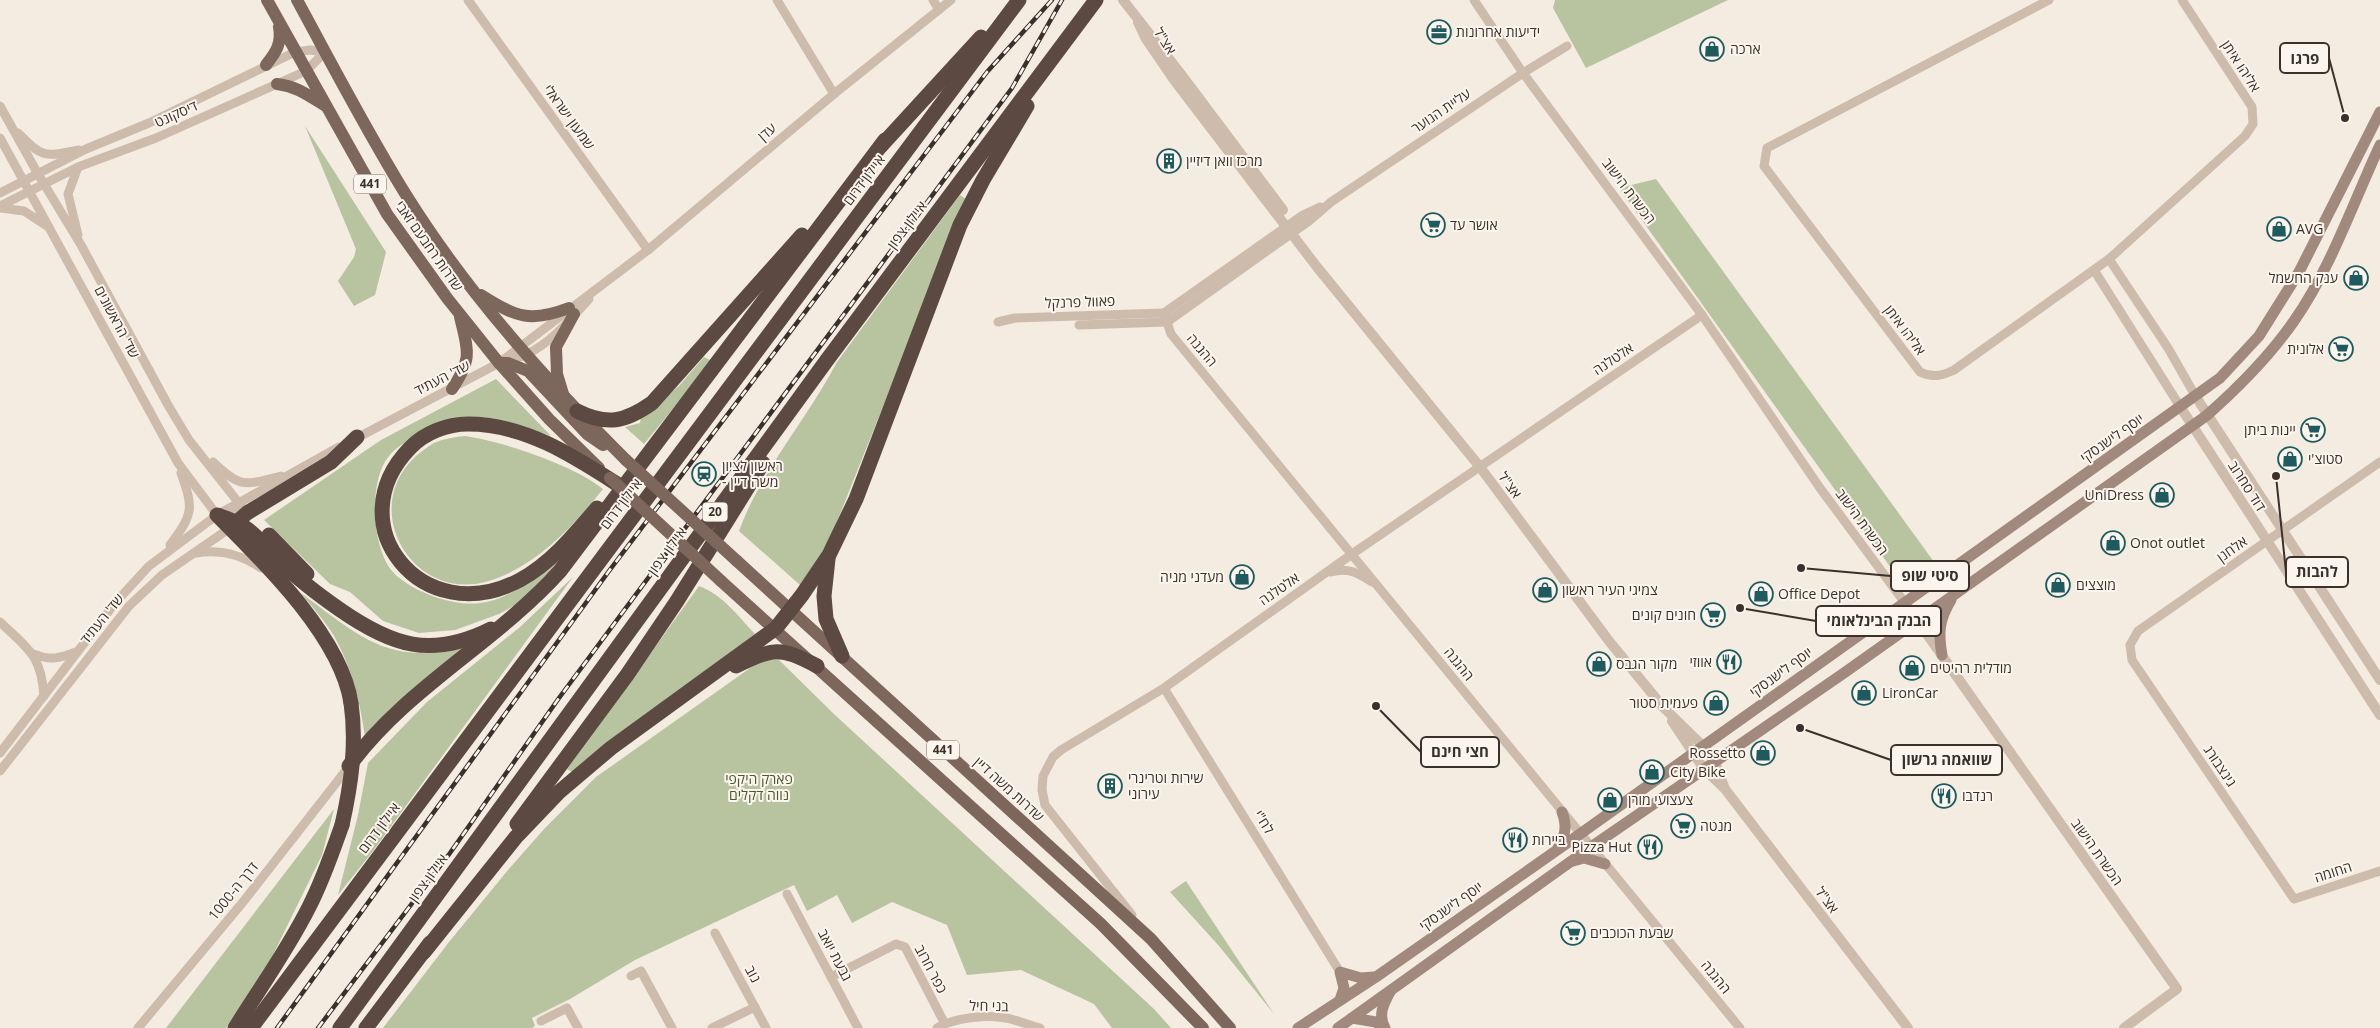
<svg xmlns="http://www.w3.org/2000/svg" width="2380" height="1028" viewBox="0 0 2380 1028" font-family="'Open Sans','Noto Sans Hebrew',sans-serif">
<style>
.green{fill:#b8c4a0}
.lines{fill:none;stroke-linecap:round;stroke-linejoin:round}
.minor{stroke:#cdbbac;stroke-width:9}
.tertiary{stroke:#cdbbac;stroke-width:10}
.secondary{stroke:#a18a7d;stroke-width:11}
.primary{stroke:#7d675c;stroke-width:12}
.motorway{stroke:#5c4a42;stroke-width:15}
.rail-casing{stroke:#3b302b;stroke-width:4.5}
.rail{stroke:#fbf5ee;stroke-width:2.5;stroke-dasharray:8;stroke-linecap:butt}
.primary-bridge{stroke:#7d675c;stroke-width:12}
.motorway-bridge{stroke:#5c4a42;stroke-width:15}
.labels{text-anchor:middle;stroke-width:4;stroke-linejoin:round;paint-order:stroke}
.shield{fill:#fbf5ee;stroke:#756b66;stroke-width:1}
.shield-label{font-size:12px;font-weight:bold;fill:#3b302b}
.poi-label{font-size:14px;fill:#3b302b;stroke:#fbf5ee;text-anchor:start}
.street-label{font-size:14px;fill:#3b302b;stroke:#fbf5ee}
.park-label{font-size:14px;fill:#4a5a2e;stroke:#fbf5ee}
.leader{fill:none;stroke:#3b302b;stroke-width:2}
.callout-dot{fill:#3b302b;stroke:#fbf5ee;stroke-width:2}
.callout{fill:#fbf5ee;stroke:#3b302b;stroke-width:2}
.callout-label{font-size:15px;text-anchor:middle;font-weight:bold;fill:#3b302b}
</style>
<rect width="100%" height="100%" fill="#f4ebe1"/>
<!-- green -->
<g class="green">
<polygon points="1555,0 1728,0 1586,68 1553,8"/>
<polygon points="305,126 386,252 375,295 354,306 338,281 354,257 356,249"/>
<polygon points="1656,179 1937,566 1906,589 1619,188"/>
<path d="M960,195L966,199L834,529L819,558L800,585L739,531C760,472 808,418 837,362Z"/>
<polygon points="704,357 712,361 644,444 625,427 640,423 641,417 679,386"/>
<path d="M496,379L551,436C523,426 493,413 462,418C444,421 400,441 389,456C368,481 372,547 392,571C402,583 423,593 438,598C457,604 474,606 494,600C523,591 545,569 569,549L554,569L519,603L499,614L455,630L419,633L383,621L350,592L330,584L264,520L381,440Z"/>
<path d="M464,436C499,440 576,466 603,489C573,527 536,566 489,581C414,604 357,510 416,456C421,452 428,446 434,443C443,439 454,437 464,436Z"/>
<polygon points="573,577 373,851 338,895 358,815 368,763 427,702 520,627"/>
<path d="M699,586C722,594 739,617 755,634L572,772L567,769Z"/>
<path d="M301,593C364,640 393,669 474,643L365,737C360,701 352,668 334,636C325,621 312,607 301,593Z"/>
<polygon points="778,659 835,715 1154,1009 1171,1028 1112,1028 1094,1004 1021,970 967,975 947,925 892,902 852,923 837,895 807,911 794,885 635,960 570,999 532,1018 535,1026 532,1028 383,1028 449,942 508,870 545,828 596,777 760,661"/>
<polygon points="334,809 322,855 265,971 226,1028 166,1028"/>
<polygon points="1186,881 1274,1014 1219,946 1170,892"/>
</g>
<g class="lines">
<!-- minor -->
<g class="minor">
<polyline points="468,0 648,250"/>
<polyline points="777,0 834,94"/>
<polyline points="933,0 939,10"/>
<polyline points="1474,0 1523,73 1702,315 1820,488 1905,603"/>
<path d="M2049,0L1767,148L1764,166L1920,372C1932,378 1942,376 1954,370L2109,259L2245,136L2253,124L2252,107L2182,0"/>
<polyline points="0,106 38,174 81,245 168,405 189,440 242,507"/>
<path d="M18,133C43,158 44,157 79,150"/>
<polyline points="0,138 178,463 217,515"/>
<polyline points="78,167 68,194 78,235"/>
<polyline points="0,193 86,149 149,123 295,52 310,50 325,52 306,71 156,138 78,167 0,206"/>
<polyline points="0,208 24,211 47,226"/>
<polyline points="2109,259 2168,348 2196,397"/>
<polyline points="2094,270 2181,408"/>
<polyline points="1164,313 1171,334 1740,1028"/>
<polyline points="1164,313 1303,215 1320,207"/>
<polyline points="998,322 1015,318 1164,313"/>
<polyline points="1167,322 1309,221 1331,202 1523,73 1567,46"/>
<polyline points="1079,325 1167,322"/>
<path d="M504,361C512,359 520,358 527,354C551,343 571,319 589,299"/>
<polyline points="353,440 499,363 648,250 834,94 951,0"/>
<path d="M213,462C241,489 245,485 281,476"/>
<polyline points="2380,462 2138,631 2130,645 2132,660 2294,899 2380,871"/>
<path d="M170,545C193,514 194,509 181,473"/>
<path d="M196,553C220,549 241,554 261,568"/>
<path d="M1331,572C1348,567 1358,573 1372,582"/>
<path d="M0,622C28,649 41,654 44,696"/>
<path d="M34,654C50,661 60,658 76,652"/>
<polyline points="1164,688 1340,972"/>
<polyline points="0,753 115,603 149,566 217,515 339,447"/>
<polyline points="0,771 129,606 162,575 230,528 239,502"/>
<polyline points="787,894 858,1028"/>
<polyline points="1132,915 1045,805 1042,790 1043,776 1053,757 1061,750 1164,688 1352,554 1702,315"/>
<polyline points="715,933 766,1028"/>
<polyline points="631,976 641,971 672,1028"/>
<polyline points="831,977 896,944 905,947 945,1024"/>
<polyline points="541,1021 567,1008 578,1028"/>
<polyline points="138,1028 243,902 347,769"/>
<polyline points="712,1028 755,1007"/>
<path d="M937,1028C953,1018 988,1014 1006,1018C1017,1020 1029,1025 1040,1028"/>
</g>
<!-- tertiary -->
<g class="tertiary">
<polyline points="1123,0 1181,74 1283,210"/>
<polyline points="1138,22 1146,39 1174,80 1317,267 1480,467 1609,641 1663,707 1703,746 1715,762 1725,789"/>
<polyline points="2196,397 2380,680"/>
<polyline points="2181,408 2380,715"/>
<polyline points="1905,603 2177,989 2124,1028"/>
<polyline points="1672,721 1704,769 1725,789 1908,1028"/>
</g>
<!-- secondary -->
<g class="secondary">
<path d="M1942,655C1938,633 1939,620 1951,600"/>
<path d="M1558,848C1566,835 1567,825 1562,812"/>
<polyline points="1573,861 1584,858 1605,864"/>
<polyline points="1340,1000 1344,988 1340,972 1361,978 1374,977"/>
<polyline points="1352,1018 1376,1022 1383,1028"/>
<polyline points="1298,1028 1376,977 1580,834 2220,378 2259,336 2299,272 2380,112"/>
<path d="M1338,1028L1591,847L1844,673L2206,416C2239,387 2269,357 2294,321C2331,268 2353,203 2380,145"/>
<path d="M1385,1028C1378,1015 1383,1005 1390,992"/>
</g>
<!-- primary -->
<g class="primary">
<polyline points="267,0 387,214 447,298 499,363 549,419 599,468"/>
<path d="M297,0C333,66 368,134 408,198C469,295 546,380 626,460"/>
<path d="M266,65C276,52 282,44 279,27"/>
<path d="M277,84C296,86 308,95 324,105"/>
<path d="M481,295C516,317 530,323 569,308"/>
<polyline points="499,363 508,363 528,371 587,434 603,445"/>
<path d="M452,389C473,358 468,351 460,317"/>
<polyline points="563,394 557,374 556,347 574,314"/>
<polyline points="737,561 1151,939 1230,1028"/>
<polyline points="721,581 1101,924 1203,1028"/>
</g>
<!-- motorway -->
<g class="motorway">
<polyline points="880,147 981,37"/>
<path d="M577,411C607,426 625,422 652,403L802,235"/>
<path d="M597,508C574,535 551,563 520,580C422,632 336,524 410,448C424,433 447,424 468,424C524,424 572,455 617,484"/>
<path d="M217,515C253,526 257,539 283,564C300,581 319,595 339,609C392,646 431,659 491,629"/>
<path d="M218,516C264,562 341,637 351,703"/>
<polyline points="235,530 238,521 247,513 331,462 357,437"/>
<polyline points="269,535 307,574"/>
<polyline points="828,559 824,596 826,619 842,656"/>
<path d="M736,666C774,648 779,646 817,666"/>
<path d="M349,766C406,688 495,643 560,571L885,140"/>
<polyline points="517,824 627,675 677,601 763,463"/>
<polyline points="424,952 516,837 559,792 611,748 776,628 802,595 829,555 856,499 960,225 983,180 1027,106"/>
<path d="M235,1028C260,988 288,949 309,907C323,880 332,853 342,825"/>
<polyline points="251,1028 1019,0"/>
<polyline points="340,1028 827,360 1096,0"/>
<polyline points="366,1028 430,943"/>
</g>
<!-- rail casing -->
<g class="rail-casing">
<g id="rail">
<polyline points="277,1028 609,571 987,72 1052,0"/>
<polyline points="318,1028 450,853 559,698 1012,88 1062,0"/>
</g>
</g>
<!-- rail -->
<use href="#rail" class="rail"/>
<!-- primary-bridge -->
<g class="primary-bridge">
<polyline points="626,460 737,561"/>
<polyline points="610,478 721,581"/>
</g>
<!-- motorway-bridge -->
<path class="motorway-bridge" d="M342,825C351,785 357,744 351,703"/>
</g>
<!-- icons -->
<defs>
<g id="office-ring" transform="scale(1.25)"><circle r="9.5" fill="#fbf5ee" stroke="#1f5a5e" stroke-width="1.5"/><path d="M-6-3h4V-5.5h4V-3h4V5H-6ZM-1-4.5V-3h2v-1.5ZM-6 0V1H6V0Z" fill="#1f5a5e"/></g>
<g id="shop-ring" transform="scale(1.25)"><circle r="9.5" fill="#fbf5ee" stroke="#1f5a5e" stroke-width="1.5"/><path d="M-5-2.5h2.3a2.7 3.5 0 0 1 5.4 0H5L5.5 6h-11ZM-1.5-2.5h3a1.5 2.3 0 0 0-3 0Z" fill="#1f5a5e"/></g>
<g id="building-ring" transform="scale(1.25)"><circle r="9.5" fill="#fbf5ee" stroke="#1f5a5e" stroke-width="1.5"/><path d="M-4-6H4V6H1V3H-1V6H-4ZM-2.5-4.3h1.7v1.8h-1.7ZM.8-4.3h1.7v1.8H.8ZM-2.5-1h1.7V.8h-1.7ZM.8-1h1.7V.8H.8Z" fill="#1f5a5e"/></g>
<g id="supermarket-ring" transform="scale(1.25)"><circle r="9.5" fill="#fbf5ee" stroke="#1f5a5e" stroke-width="1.5"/><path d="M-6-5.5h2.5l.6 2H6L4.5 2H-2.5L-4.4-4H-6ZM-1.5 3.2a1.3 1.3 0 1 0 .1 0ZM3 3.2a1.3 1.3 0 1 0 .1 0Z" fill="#1f5a5e"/></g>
<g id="station-ring" transform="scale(1.25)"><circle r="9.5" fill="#fbf5ee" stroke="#1f5a5e" stroke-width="1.5"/><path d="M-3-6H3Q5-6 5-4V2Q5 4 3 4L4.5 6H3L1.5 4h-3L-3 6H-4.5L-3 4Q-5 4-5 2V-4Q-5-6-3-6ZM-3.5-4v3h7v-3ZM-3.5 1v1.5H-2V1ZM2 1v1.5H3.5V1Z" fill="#1f5a5e"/></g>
<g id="restaurant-ring" transform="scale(1.25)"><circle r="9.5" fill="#fbf5ee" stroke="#1f5a5e" stroke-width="1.5"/><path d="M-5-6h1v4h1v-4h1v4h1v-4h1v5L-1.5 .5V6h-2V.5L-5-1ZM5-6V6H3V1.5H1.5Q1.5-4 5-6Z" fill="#1f5a5e"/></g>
</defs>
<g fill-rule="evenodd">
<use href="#office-ring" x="1439" y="32"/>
<use href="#shop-ring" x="1712" y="49"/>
<use href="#building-ring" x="1169" y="161"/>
<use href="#supermarket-ring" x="1433" y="225"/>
<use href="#shop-ring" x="2279" y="229"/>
<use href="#shop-ring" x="2356" y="278"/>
<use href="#supermarket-ring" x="2341" y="349"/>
<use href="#supermarket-ring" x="2313" y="430"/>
<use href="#shop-ring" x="2290" y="459"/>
<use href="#station-ring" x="704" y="474"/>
<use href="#shop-ring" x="2162" y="495"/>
<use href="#shop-ring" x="2113" y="543"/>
<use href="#shop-ring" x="1242" y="577"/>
<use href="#shop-ring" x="2058" y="585"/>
<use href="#shop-ring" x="1545" y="590"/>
<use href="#shop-ring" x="1761" y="594"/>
<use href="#supermarket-ring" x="1713" y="615"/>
<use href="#restaurant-ring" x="1729" y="662"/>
<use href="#shop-ring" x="1599" y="664"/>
<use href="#shop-ring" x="1912" y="668"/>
<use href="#shop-ring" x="1864" y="693"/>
<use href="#shop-ring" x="1716" y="703"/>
<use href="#shop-ring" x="1763" y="753"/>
<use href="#shop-ring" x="1652" y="772"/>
<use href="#building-ring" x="1110" y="786"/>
<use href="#restaurant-ring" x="1944" y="796"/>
<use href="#shop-ring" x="1610" y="800"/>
<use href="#supermarket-ring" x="1683" y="826"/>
<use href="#restaurant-ring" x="1515" y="840"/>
<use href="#restaurant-ring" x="1650" y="847"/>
<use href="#supermarket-ring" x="1573" y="933"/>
</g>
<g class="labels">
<!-- shield labels -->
<g class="shield">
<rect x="354" y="174.5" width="32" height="19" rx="4"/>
<rect x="702.5" y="502.5" width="25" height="19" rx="4"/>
<rect x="927" y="740.5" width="32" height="19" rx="4"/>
</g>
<g class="shield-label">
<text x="370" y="188">441</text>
<text x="715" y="516">20</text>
<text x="943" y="754">441</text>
</g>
<!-- poi labels -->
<g class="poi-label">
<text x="1456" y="37">ידיעות אחרונות</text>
<text x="1730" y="54">ארכה</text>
<text x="1186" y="166">מרכז וואן דיזיין</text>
<text x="1450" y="230">אושר עד</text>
<text x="2296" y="234">AVG</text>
<text x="2338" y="283" text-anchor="end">ענק החשמל</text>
<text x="2324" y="354" text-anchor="end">אלונית</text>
<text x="2296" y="435" text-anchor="end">יינות ביתן</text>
<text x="2308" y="464">סטוצ'י</text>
<text x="722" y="471">ראשון לציון<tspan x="722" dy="16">- משה דיין</tspan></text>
<text x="2144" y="500" text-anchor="end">UniDress</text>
<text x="2130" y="548">Onot outlet</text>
<text x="1224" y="582" text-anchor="end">מעדני מניה</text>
<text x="2076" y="590">מוצצים</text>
<text x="1562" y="595">צמיגי העיר ראשון</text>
<text x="1778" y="599">Office Depot</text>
<text x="1696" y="620" text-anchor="end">חונים קונים</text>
<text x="1712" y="667" text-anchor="end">אווזי</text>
<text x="1616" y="669">מקור הגבס</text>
<text x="1930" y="673">מודלית רהיטים</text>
<text x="1882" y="698">LironCar</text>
<text x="1698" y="708" text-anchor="end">פעמית סטור</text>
<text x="1746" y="758" text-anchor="end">Rossetto</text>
<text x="1670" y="777">City Bike</text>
<text x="1128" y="783">שירות וטרינרי<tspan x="1128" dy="16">עירוני</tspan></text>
<text x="1962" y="801">רנדבו</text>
<text x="1628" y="805">צעצועי מורן</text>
<text x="1700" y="831">מנטה</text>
<text x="1532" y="845">ביירות</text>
<text x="1632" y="852" text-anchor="end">Pizza Hut</text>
<text x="1590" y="938">שבעת הכוכבים</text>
</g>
<!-- street labels -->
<g class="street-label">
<text transform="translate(1165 41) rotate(58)" y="5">אצ"ל</text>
<text transform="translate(2241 66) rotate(57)" y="5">אליהו איתן</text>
<text transform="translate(1441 111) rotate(-34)" y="5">עליית הנוער</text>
<text transform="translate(176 114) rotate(-24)" y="5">דיסקונט</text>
<text transform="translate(569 117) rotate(54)" y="5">שמעון ישראלי</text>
<text transform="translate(767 132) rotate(-40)" y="5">עדן</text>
<text transform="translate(864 180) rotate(-53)" y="5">איילון דרום</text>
<text transform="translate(1629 191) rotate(53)" y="5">הכשרת הישוב</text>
<text transform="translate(907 225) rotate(-53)" y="5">איילון צפון</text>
<text transform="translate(429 246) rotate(55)" y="5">שדרות רחבעם זאבי</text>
<text transform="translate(1080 302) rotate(-2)" y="5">פאוול פרנקל</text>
<text transform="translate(117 322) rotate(62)" y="5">שד' הראשונים</text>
<text transform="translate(1905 330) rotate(53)" y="5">אליהו איתן</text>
<text transform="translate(1202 350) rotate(50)" y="5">ההגנה</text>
<text transform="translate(1613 359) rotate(-34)" y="5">אלטלנה</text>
<text transform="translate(442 378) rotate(-27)" y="5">שד' העתיד</text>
<text transform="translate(2112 438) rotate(-35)" y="5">יוסף לישנסקי</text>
<text transform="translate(1510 485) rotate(54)" y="5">אצ"ל</text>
<text transform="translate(2247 486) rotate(57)" y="5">דוד סחרוב</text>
<text transform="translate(621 504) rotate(-53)" y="5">איילון דרום</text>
<text transform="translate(1862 522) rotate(54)" y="5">הכשרת הישוב</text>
<text transform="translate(2232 549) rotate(-35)" y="5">אלחנן</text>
<text transform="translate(667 551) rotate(-54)" y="5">איילון צפון</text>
<text transform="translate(1279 589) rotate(-35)" y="5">אלטלנה</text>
<text transform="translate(102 619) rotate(-51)" y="5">שד' העתיד</text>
<text transform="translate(1459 664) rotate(51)" y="5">ההגנה</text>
<text transform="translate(1781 672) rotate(-36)" y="5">יוסף לישנסקי</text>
<text transform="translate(2220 766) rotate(56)" y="5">גינצבורג</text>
<text transform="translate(1009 789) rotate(42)" y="5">שדרות משה דיין</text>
<text transform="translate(1264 822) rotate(58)" y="5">לח"י</text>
<text transform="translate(379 828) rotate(-53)" y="5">איילון דרום</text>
<text transform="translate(2097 852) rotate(55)" y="5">הכשרת הישוב</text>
<text transform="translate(2333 872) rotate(-18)" y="5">החומה</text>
<text transform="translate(428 878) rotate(-54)" y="5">איילון צפון</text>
<text transform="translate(233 891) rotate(-51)" y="5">דרך ה-1000</text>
<text transform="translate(1827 900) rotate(53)" y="5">אצ"ל</text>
<text transform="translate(1451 906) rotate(-35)" y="5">יוסף לישנסקי</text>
<text transform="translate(835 955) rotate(62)" y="5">גבעת יואב</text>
<text transform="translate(931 969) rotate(62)" y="5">כפר חרוב</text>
<text transform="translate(753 974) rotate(62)" y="5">נוב</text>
<text transform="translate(1716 977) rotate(51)" y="5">ההגנה</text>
<text transform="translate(989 1006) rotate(1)" y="5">בני חיל</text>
</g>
<!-- park labels -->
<g class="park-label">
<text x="759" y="784">פארק היקפי<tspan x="759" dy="16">נווה דקלים</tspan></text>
</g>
</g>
<!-- callouts -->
<path class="leader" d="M2345 118L2329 58M2276 476L2286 572M1801 568L1891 576M1740 608L1816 621M1376 706L1421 752M1800 728L1891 760"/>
<g class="callout-dot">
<circle cx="2345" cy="118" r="5"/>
<circle cx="2276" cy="476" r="5"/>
<circle cx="1801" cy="568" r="5"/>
<circle cx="1740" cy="608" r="5"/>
<circle cx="1376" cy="706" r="5"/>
<circle cx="1800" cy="728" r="5"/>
</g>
<g class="callout">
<rect x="2280" y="43" width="49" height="30" rx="5"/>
<rect x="2286" y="557" width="62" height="30" rx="5"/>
<rect x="1891" y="561" width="78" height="30" rx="5"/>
<rect x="1816" y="606" width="125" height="30" rx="5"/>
<rect x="1421" y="737" width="78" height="30" rx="5"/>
<rect x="1891" y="745" width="111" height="30" rx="5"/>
</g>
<g class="callout-label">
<text x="2305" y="64">פרגו</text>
<text x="2317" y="577">להבות</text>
<text x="1930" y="581">סיטי שופ</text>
<text x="1879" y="626">הבנק הבינלאומי</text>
<text x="1460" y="757">חצי חינם</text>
<text x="1947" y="765">שוואמה גרשון</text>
</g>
</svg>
